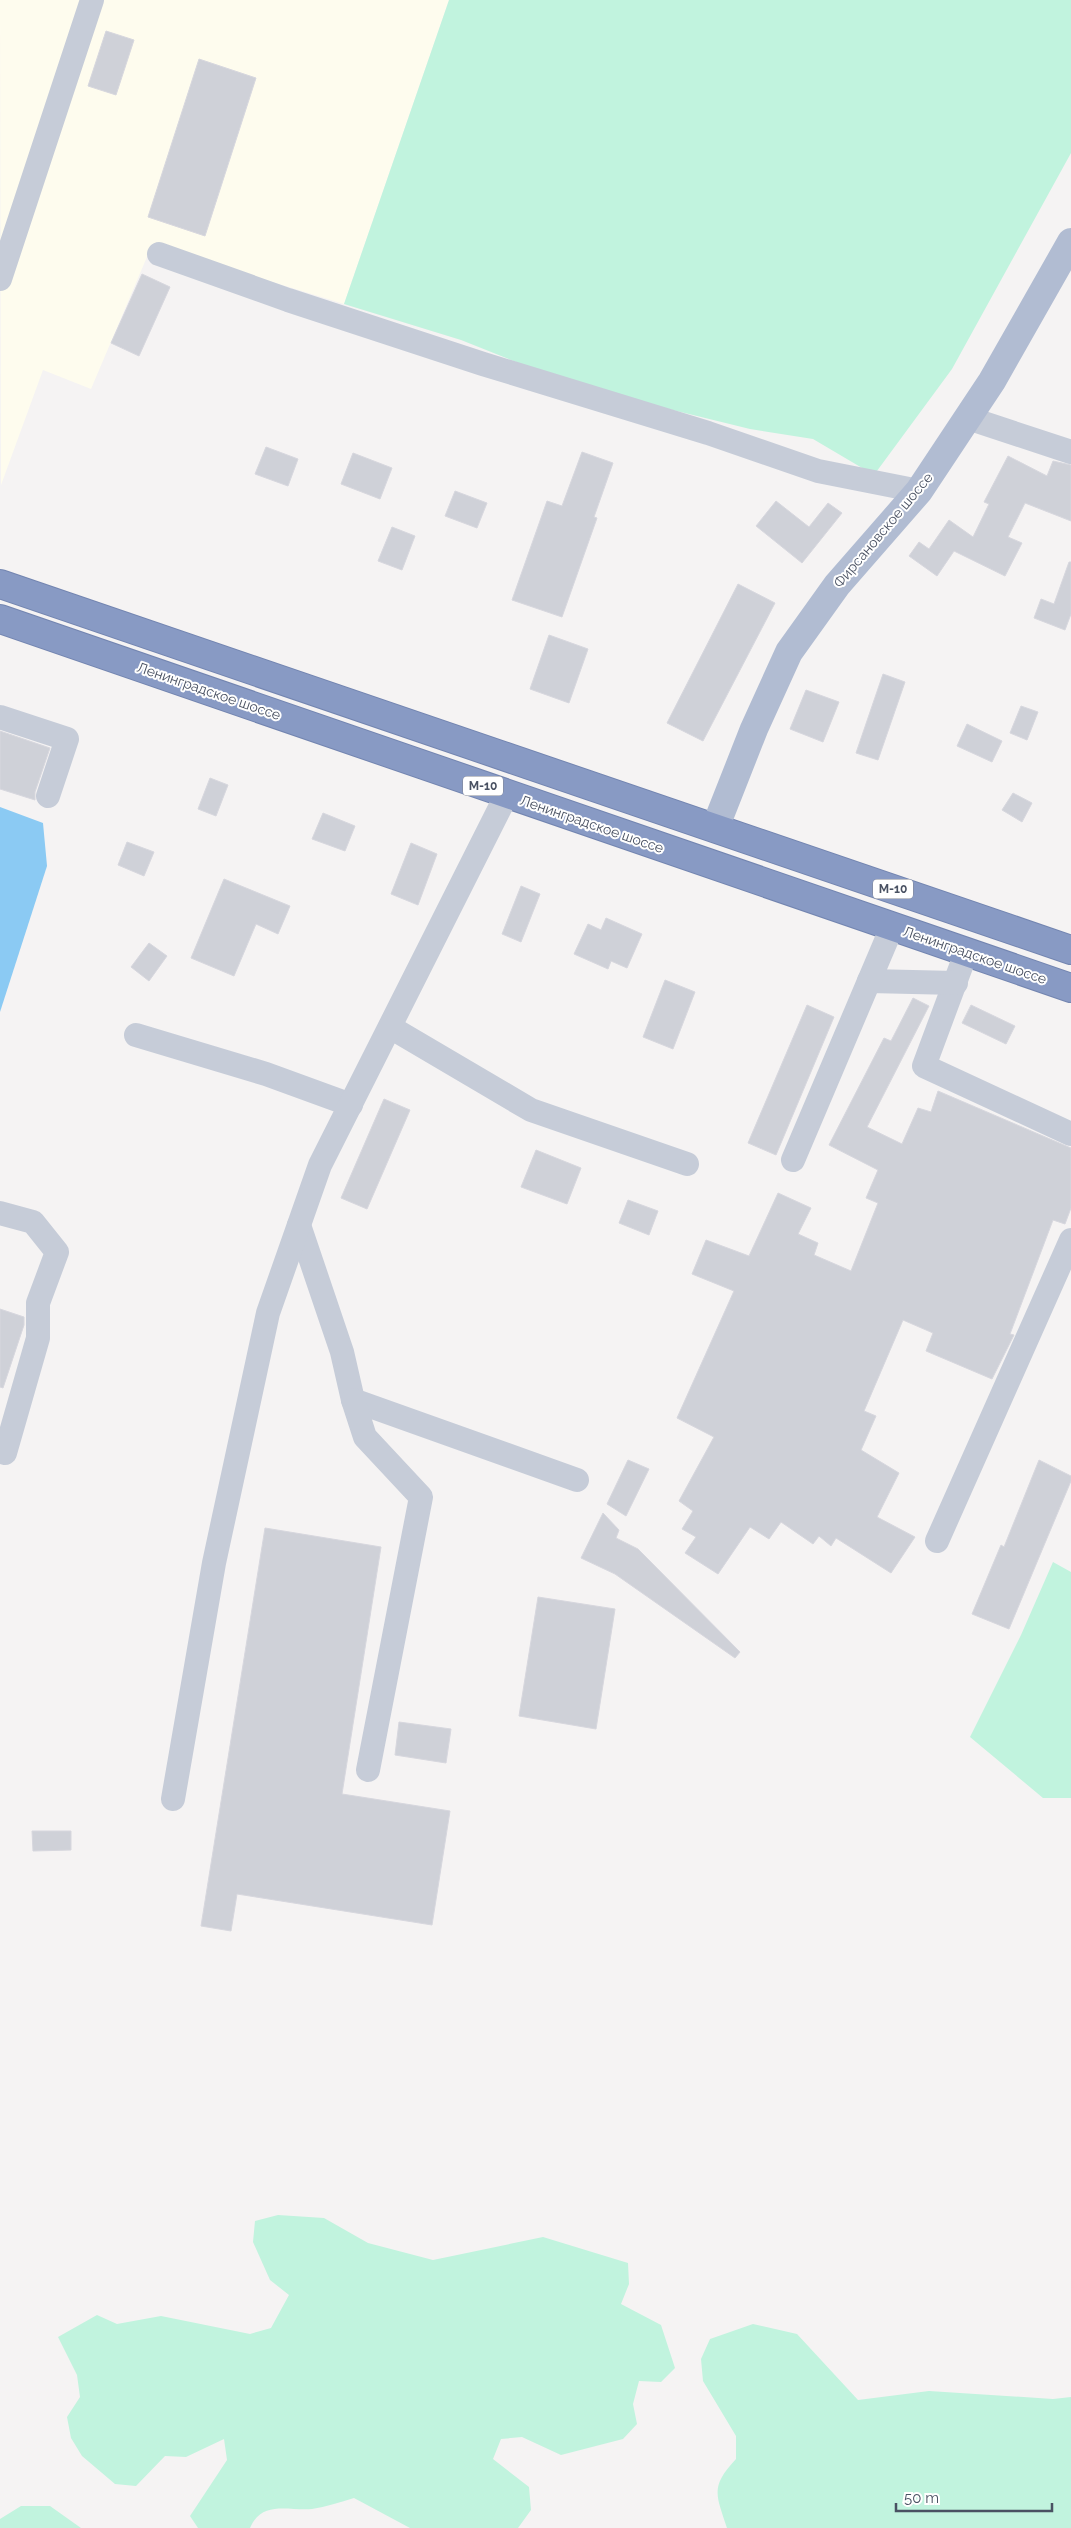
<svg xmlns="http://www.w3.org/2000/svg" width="1071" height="2528" viewBox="0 0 1071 2528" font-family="Raleway,sans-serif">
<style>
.commercial{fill:#fefcee}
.green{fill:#c1f3de}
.water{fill:#8bcaf3}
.building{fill:#cfd1d8;stroke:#d7d7de}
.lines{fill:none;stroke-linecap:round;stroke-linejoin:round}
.highway-casing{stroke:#7385b0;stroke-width:30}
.minor{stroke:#c6ccd8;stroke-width:24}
.major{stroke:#b1bcd2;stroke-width:28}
.highway{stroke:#889ac4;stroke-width:28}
.labels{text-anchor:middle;stroke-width:4;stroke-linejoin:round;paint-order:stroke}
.shield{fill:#fff;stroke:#808591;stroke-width:1}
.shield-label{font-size:12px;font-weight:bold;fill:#495162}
.street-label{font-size:14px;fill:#495162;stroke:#fff}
</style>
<rect width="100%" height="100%" fill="#f5f3f3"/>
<!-- commercial -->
<polygon class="commercial" points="0,0 449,0 344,304 152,245 91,389 43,370 1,485"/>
<!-- green -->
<g class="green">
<polygon points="449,0 1071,0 1071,153 952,369 874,475 813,439 750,429 579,387 461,340 344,304"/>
<polygon points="1053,1562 1071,1572 1071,1798 1043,1798 970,1737 1021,1635"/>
<path d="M278,2215L324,2218L368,2243L433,2260L543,2237L628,2263L629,2284L621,2304L661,2325L675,2368L661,2382L639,2381L633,2404L637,2424L623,2439L561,2455L522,2437L501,2439L493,2459L529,2487L531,2510L518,2528H410L354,2498C340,2502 326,2507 312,2509C288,2511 262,2500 250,2528H198L190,2516L227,2460L224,2439L186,2457L165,2456L136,2486L115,2484L82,2456L71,2438L67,2417L80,2397L77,2375L58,2337L97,2315L117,2324L161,2316L250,2334L271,2328L289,2295L270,2280L253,2242L255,2221Z"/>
<path d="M753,2324L797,2334L858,2400L929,2391L1053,2399L1071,2397V2528H727C716,2494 710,2487 736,2459V2436L703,2381L701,2359L710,2339Z"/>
<polygon points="21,2506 50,2506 81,2528 0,2528 0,2519"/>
</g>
<!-- water -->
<polygon class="water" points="0,807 43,823 47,866 0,1012"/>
<!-- building -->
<g class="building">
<polygon points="106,31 134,40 116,95 88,86"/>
<polygon points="199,59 256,78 205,236 148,217"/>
<polygon points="142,274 170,287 139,356 111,343"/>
<polygon points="266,447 298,459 288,486 255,474"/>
<polygon points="582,452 613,463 594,517 597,518 562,617 512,600 547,501 562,506"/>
<polygon points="353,453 392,468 380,499 341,484"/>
<polygon points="1008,456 1047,476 1053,461 1071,465 1071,521 1025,503 1008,537 1022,543 1005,576 954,551 937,576 909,556 919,542 929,549 949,520 973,537 989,504 984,502"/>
<polygon points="455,491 487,503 477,528 445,516"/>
<polygon points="776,501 809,527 828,503 842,513 802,563 756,526"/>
<polygon points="392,527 415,536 402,570 378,561"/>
<polygon points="1069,562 1071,562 1071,614 1065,630 1034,618 1041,599 1054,604"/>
<polygon points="738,584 775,603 703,741 667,723"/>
<polygon points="549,635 588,649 569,703 530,689"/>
<polygon points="883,674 905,682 878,760 856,753"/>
<polygon points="806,690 839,702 823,742 790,729"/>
<polygon points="1021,706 1038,712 1027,740 1010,733"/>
<polygon points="967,724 1002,741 992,762 957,746"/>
<polygon points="0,731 50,748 35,792 35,800 0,789"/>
<polygon points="210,778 228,785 216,816 198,809"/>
<polygon points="1013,793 1032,803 1022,822 1002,810"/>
<polygon points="323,813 355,826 345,851 312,839"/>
<polygon points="127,842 154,852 144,876 118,865"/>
<polygon points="411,843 437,854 418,905 391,894"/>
<polygon points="224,879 290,906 278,934 256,924 234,976 191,958"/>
<polygon points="521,886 540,894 521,942 502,934"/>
<polygon points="606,918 642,934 627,968 611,961 608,969 574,954 588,924 601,930"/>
<polygon points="149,943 167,956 149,981 131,967"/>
<polygon points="665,980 695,992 673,1049 643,1037"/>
<polygon points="913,998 929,1006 867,1127 902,1144 918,1108 931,1112 938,1091 1071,1148 1071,1208 1065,1224 1053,1220 1010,1334 1014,1335 992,1379 926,1351 933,1333 903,1320 864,1411 876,1416 861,1450 899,1473 877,1517 915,1537 891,1573 836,1538 831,1546 819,1536 813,1544 781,1522 769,1539 750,1527 718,1574 685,1553 696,1537 682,1529 693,1511 679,1501 714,1437 677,1418 734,1291 692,1274 706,1240 749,1256 778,1193 811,1208 798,1234 818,1243 814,1255 851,1271 878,1203 866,1198 878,1170 829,1145 884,1038 891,1041"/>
<polygon points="807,1005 834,1017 776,1155 748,1143"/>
<polygon points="971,1005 1015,1026 1006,1044 962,1023"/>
<polygon points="384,1099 410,1110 367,1209 341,1198"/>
<polygon points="536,1150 581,1168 567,1204 521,1187"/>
<polygon points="628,1200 658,1211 649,1235 619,1223"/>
<polygon points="0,1309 24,1317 24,1325 3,1388 0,1387"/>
<polygon points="628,1460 649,1469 626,1516 607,1504"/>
<polygon points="1039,1460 1071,1476 1071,1481 1009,1629 972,1614 1001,1545 1004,1547"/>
<polygon points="603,1513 619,1530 616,1538 638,1549 740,1652 735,1658 615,1574 581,1558"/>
<polygon points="265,1528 381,1547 342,1794 450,1811 432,1925 237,1894 231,1931 201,1926"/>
<polygon points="538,1597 615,1609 596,1729 519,1716"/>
<polygon points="399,1722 451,1729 446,1763 395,1755"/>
<polygon points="32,1831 71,1831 71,1850 33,1851"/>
</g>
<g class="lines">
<!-- highway casing -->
<g class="highway-casing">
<g id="highway">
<polyline points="0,584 1071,950"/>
<polyline points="0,619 1071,988"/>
</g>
</g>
<!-- minor -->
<g class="minor">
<polyline points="159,254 288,300 483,364 708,433 818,471 919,491"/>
<polyline points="0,279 92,0"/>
<polyline points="968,418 1071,452"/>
<polyline points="0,717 67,739 48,796"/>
<polyline points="966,953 924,1066 1071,1134"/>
<polyline points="869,981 956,983"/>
<polyline points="390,1027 531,1110 687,1164"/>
<polyline points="136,1035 266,1074 351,1105"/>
<polyline points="793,1160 892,927"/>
<polyline points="0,1213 33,1222 57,1252 38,1303 38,1338 5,1453"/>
<polyline points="299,1225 342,1352 353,1400 577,1480"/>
<polyline points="353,1400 365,1437 421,1497 368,1770"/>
<polyline points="937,1541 1071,1240"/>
<polyline points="173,1799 214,1563 268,1313 320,1165 507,794"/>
</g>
<!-- major -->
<polyline class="major" points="715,828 754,729 789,652 837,585 919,491 992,381 1071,242"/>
<!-- highway -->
<use href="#highway" class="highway"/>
</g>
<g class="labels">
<!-- shield labels -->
<g class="shield">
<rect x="463" y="776.5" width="40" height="19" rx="4"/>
<rect x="873" y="879.5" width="40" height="19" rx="4"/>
</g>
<g class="shield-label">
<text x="483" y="790">М-10</text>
<text x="893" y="893">М-10</text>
</g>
<!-- street labels -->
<g class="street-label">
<text transform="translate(883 530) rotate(-50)" y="5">Фирсановское шоссе</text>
<text transform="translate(209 691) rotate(19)" y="5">Ленинградское шоссе</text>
<text transform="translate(592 824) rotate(19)" y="5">Ленинградское шоссе</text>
<text transform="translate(975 955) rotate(19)" y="5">Ленинградское шоссе</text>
</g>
</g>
<!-- scale -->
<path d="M896 2503v8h156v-8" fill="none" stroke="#495162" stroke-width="2.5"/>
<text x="904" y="2503" font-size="15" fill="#495162" stroke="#ffffff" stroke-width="4" paint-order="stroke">50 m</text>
</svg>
